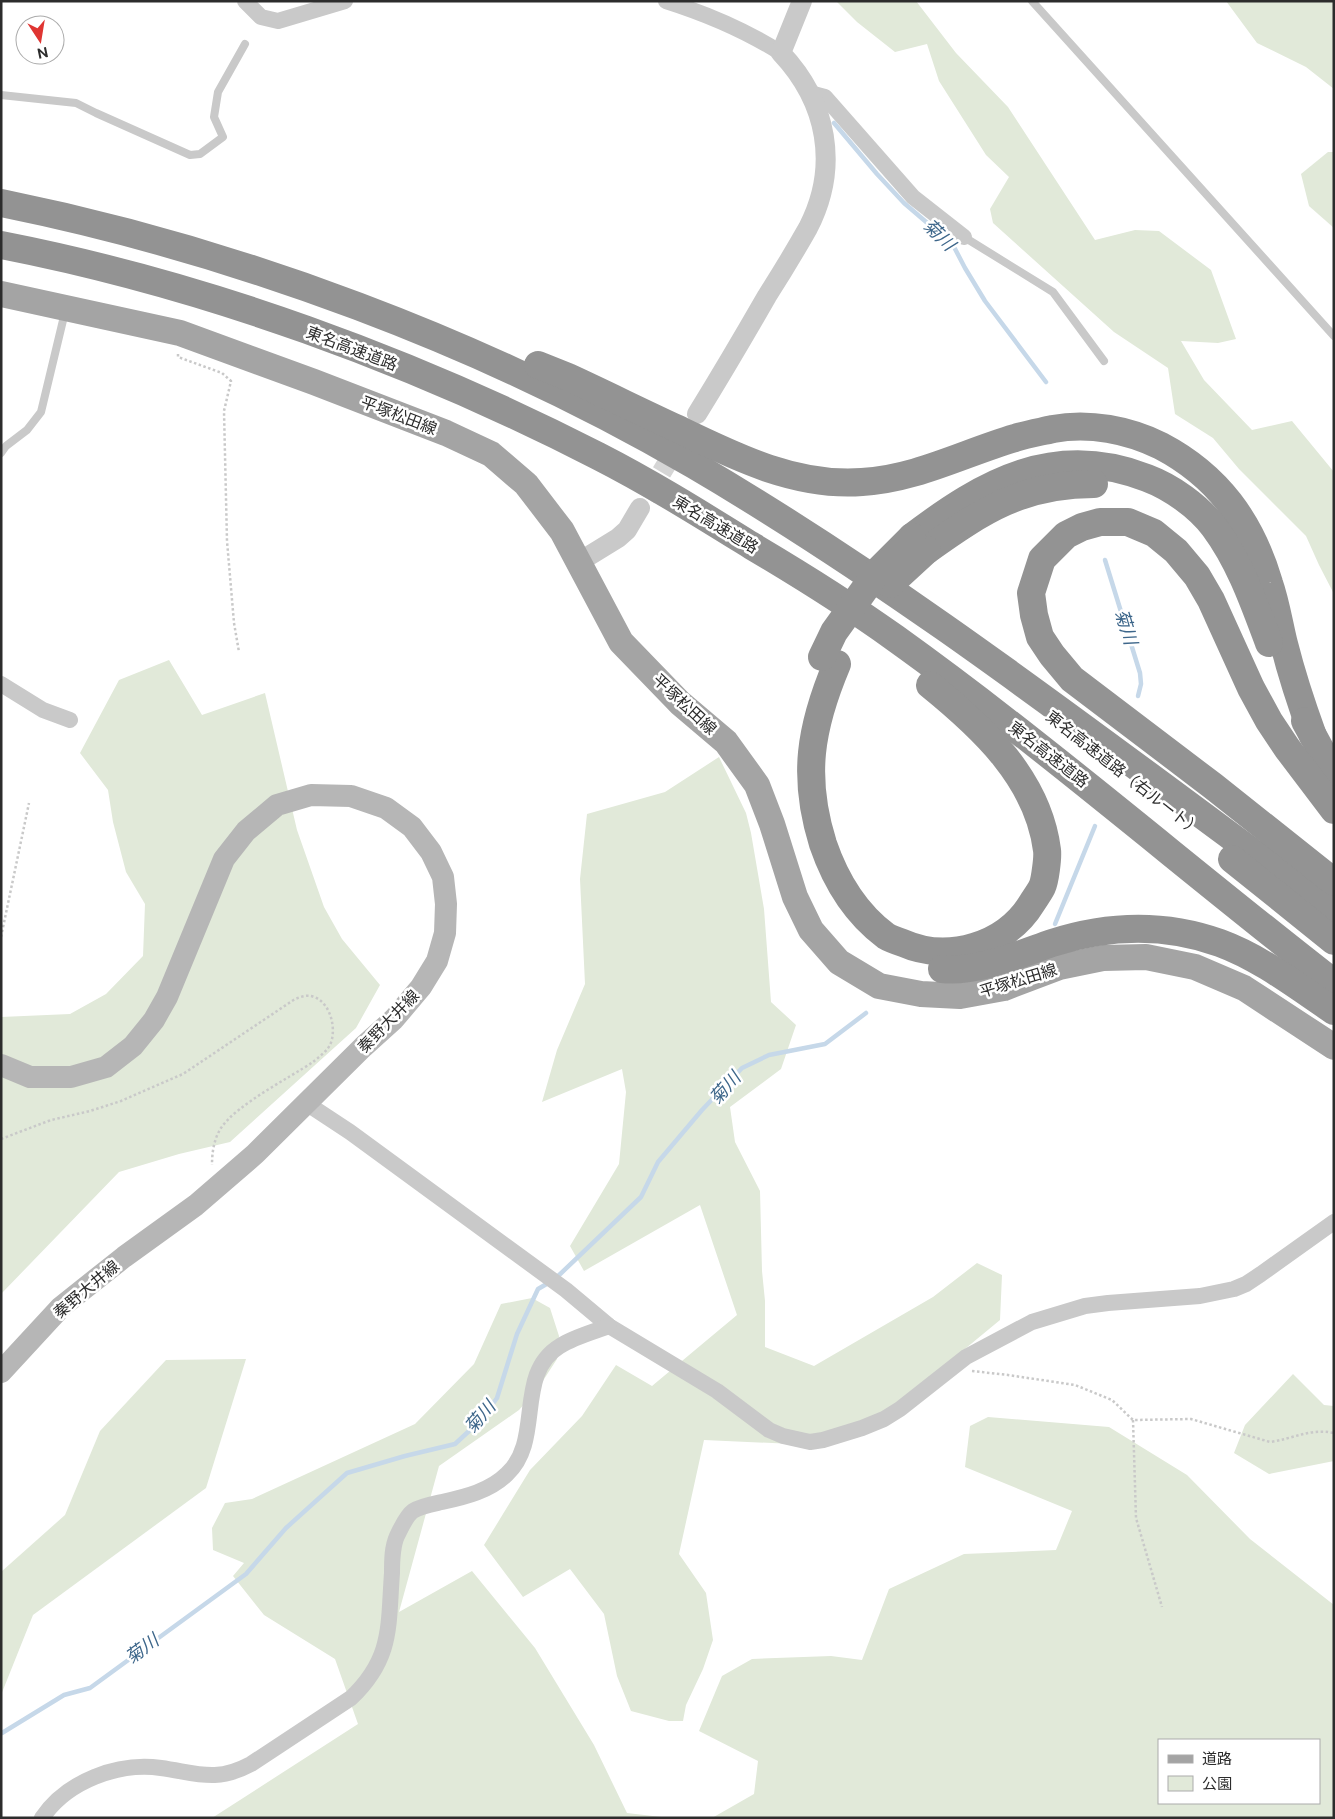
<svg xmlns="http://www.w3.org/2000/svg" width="1335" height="1819" viewBox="0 0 1335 1819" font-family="'Public Sans','Noto Sans JP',sans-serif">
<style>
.green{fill:#e1e9d9;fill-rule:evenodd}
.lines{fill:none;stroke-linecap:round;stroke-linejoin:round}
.stream{stroke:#c6d8e9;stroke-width:4.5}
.tertiary-tunnel{stroke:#d5d5d5;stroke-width:20;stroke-dasharray:20 10;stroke-linecap:butt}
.path{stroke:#c9c9c9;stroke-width:2.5;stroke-dasharray:2.5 2.5;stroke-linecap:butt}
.service{stroke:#c9c9c9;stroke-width:8}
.minor{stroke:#c9c9c9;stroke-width:16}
.tertiary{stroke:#c9c9c9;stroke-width:20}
.secondary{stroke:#b6b6b6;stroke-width:22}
.primary{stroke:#a4a4a4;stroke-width:26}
.motorway{stroke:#939393;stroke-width:28}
.motorway-bridge{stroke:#939393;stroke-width:28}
.labels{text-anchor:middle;stroke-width:5;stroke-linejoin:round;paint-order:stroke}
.street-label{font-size:16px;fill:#2c2c2c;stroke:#fff}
.water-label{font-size:18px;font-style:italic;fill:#3d668a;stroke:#fff}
</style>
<rect width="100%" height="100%" fill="#fff"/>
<!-- green -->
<g class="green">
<polygon points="836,1 916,1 956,53 1008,107 1095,240 1135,230 1159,231 1211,270 1236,339 1218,343 1181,341 1204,380 1252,430 1292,421 1334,472 1334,594 1319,565 1306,536 1239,469 1213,438 1175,414 1168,368 1114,332 993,223 990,209 1009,177 986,155 939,81 927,44 895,52 857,22"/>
<polygon points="1226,1 1334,1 1334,89 1306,67 1257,43"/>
<polygon points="1328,152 1334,152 1334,228 1309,206 1301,174"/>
<polygon points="169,660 202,715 265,693 297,830 324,907 342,939 380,985 356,1028 230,1142 179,1154 119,1172 1,1294 1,1017 70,1014 106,994 143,956 145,904 126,872 113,822 108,790 80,753 119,680"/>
<polygon points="719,757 746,813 751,833 764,909 771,1002 796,1025 781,1069 730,1107 735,1142 760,1191 762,1271 765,1301 765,1347 814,1366 933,1297 977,1263 1002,1275 1000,1320 874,1424 793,1444 704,1440 679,1554 706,1593 713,1640 703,1669 686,1705 683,1721 669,1721 631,1711 617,1676 604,1614 570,1569 523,1597 484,1545 530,1470 582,1416 616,1365 652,1386 737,1315 700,1205 584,1271 570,1246 619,1164 626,1092 622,1069 542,1102 557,1050 585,984 580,879 587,814 665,792"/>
<polygon points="532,1298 550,1308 559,1336 557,1359 537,1390 519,1410 439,1466 399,1612 472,1571 535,1648 594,1745 627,1813 670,1818 212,1818 358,1724 335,1659 264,1615 233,1576 244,1563 213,1550 212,1528 225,1503 252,1499 415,1424 474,1364 501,1304"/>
<polygon points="246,1359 206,1488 33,1615 1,1695 1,1572 65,1515 100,1431 166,1360"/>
<polygon points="1293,1374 1324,1405 1334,1406 1334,1461 1269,1474 1234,1453 1245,1425"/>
<path d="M988,1417L1109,1427L1187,1475L1250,1539L1334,1605V1818H712L754,1794L758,1761L699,1731L722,1676L752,1659L831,1656L862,1660L889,1589L964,1554L1056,1550L1072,1511L965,1467L970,1426ZM1159,1740H1319V1803H1159Z"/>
</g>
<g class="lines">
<!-- stream -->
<g class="stream">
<polyline points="834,123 877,174 904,203 953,245 965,268 985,301 1046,382"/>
<polyline points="1105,560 1140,673 1141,684 1138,696"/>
<polyline points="1055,924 1095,826"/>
<polyline points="556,1278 641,1197 658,1162 702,1110 742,1068 769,1055 825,1044 866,1013"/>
<polyline points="2,1733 64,1695 90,1688 246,1574 286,1528 347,1473 405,1456 455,1444 481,1420 497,1398 517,1334 538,1289 550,1282"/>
</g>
<!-- tertiary-tunnel -->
<polyline class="tertiary-tunnel" points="646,498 680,442"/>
<!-- path -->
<g class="path">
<polyline points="178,354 178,357 222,373 231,381 224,411 227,541 234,623 239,652"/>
<polyline points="1,937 29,803"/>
<path d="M1,1139L51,1120L90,1111L121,1101L183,1074L295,999C301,997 307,994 314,997C331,1003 337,1030 330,1045C326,1052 319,1057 313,1062C289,1078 236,1105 221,1128C214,1139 212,1152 212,1165"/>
<path d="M972,1371L1008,1375L1075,1385L1112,1400L1133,1420L1191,1419L1270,1442C1293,1439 1309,1428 1334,1433"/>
<polyline points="1133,1420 1136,1518 1162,1607"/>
</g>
<!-- service -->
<g class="service">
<polyline points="1032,1 1334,336"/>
<polyline points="1,95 76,103 96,113 190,155 200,154 223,137 214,117 218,92 245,44"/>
<polyline points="964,237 1053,292 1104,361"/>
<polyline points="1,453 6,446 27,430 41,412 65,312"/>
</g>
<!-- minor -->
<g class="minor">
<polyline points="245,1 261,17 278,21 345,1"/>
<path d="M666,1C707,14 745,30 781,53"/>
<polyline points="810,93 825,97 913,197 964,237"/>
<polyline points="1,684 43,710 70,720"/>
<polyline points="306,1103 350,1132 566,1290 609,1326 717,1391 769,1430 783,1436 810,1442 823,1440 862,1428 884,1419 900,1409 966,1357 1032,1322 1085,1306 1108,1303 1200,1296 1234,1289 1246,1284 1261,1274 1334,1222"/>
<path d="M42,1818C67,1781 118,1762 161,1768C197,1773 216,1783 251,1764L351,1698C393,1658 388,1626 392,1573C392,1561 392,1547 397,1536C401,1528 406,1516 413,1511C421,1506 433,1504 442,1502C465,1497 490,1491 507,1474C544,1440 514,1374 560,1346C574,1337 593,1332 609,1326"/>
</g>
<!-- tertiary -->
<g class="tertiary">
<path d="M697,414C721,375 744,336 767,296C781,274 795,251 808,228C840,166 827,102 781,53L802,1"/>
<polyline points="579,562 618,538 627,530 640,508"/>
</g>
<!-- secondary -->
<polyline class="secondary" points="1,1065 30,1077 71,1077 106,1067 133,1046 154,1020 167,997 224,859 246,831 277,805 311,795 351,796 386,808 412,827 431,852 443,877 446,904 445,933 437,961 421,987 394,1019 363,1047 255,1154 196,1205 124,1257 61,1307 1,1372"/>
<!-- primary -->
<polyline class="primary" points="1,294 180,333 314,382 446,433 491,454 526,484 562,531 621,642 680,703 726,742 757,785 772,824 795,897 811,930 839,962 879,986 921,994 960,996 1004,988 1059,967 1103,958 1146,957 1195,967 1244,988 1334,1047"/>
<!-- motorway -->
<g class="motorway">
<path d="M1,203C238,251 485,343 694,465C919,597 1123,759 1334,912"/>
<path d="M1,245C206,285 413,361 598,456C651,483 702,515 752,546C801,575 849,605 895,638C1047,747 1187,869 1334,983"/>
<path d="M538,365L568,377C605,394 641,412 678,429C736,457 796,487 862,482C916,479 964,453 1015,438C1027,434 1040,432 1053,429C1089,422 1129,430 1161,446C1218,476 1251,522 1269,583C1276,603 1279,624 1284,644C1292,676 1302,706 1313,736"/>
<path d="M912,537C984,482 1055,442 1147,478C1171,487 1198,506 1214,527C1240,562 1254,603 1269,643"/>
<path d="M927,550C983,510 1023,484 1094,484"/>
<path d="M837,664C810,728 802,777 823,844C835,879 855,913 886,936C891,939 897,941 903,943C948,963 1006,946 1032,903C1035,898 1039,893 1042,887C1045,881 1048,857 1047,850C1038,779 983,728 930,685"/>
<polyline points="1305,721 1334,774"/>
<polyline points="1334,810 1287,748 1269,721 1251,688 1211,600 1197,576 1176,551 1154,533 1128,522 1100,522 1082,527 1066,535 1042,559 1031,593 1034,615 1040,637 1052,655 1072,679 1213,786 1334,882"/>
<polyline points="1232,859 1334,941"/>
<path d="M942,969C976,973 1020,954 1052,943C1108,925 1164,923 1220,943C1261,958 1298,987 1334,1011"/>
</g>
<!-- motorway-bridge -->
<g class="motorway-bridge">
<polyline points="890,584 927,550"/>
<polyline points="822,657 834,632 877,572 912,537"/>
</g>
</g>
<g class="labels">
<!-- street labels -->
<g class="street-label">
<text transform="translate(352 348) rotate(21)" y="6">東名高速道路</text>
<text transform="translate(399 415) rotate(21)" y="6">平塚松田線</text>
<text transform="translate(716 524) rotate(31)" y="6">東名高速道路</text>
<text transform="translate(685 704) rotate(43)" y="6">平塚松田線</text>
<text transform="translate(1049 754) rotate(38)" y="6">東名高速道路</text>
<text transform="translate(1124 773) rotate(38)" y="6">東名高速道路（右ルート）</text>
<text transform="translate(1018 980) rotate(-17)" y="6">平塚松田線</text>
<text transform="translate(388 1021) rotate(-46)" y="6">秦野大井線</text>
<text transform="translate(86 1289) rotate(-40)" y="6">秦野大井線</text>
</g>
<!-- water labels -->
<g class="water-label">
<text transform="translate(939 235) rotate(44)" y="6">菊川</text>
<text transform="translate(1126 627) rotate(73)" y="6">菊川</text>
<text transform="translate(725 1088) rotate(-48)" y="6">菊川</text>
<text transform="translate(480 1417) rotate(-49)" y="6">菊川</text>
<text transform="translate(142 1649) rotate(-36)" y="6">菊川</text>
</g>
</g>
<!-- border -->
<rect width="1335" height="1819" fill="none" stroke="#2c2c2c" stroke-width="5"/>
<!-- legend -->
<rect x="1158" y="1739" width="162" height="65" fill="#ffffff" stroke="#ababab"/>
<rect x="1168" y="1755" width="25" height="8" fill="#a4a4a4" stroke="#ababab"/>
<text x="1202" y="1764" font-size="15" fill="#2c2c2c">道路</text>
<rect x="1168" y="1776" width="25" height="15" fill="#e1e9d9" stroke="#ababab"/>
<text x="1202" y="1789" font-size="15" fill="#2c2c2c">公園</text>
<!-- north arrow -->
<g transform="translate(40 40) rotate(168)"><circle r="24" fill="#ffffff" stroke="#ababab"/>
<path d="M0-4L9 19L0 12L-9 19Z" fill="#df3532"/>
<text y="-8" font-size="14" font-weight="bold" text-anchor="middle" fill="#2c2c2c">N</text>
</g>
</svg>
